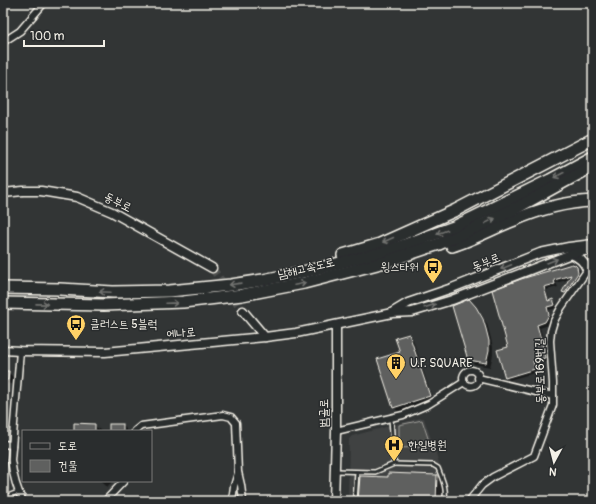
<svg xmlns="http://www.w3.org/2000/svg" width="596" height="504" viewBox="0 0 596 504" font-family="Pangolin,'Poor Story',sans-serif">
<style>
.built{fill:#404242}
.green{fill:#4b4d4c;stroke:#a09f9a}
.shadow{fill:#0007}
.building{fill:#5f605f;stroke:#f4f1e8}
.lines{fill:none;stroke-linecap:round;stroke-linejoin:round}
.tertiary-tunnel{stroke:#4f5150;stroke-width:8;stroke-dasharray:8 4;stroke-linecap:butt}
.service-casing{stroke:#f4f1e8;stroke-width:6}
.minor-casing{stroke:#f4f1e8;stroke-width:9}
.tertiary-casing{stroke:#f4f1e8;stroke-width:11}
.motorway-casing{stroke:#f4f1e8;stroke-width:14}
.service{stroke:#2a2d2e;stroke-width:3}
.minor{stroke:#2a2d2e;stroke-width:6}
.tertiary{stroke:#2a2d2e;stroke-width:8}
.motorway{stroke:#2a2d2e;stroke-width:11}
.oneway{stroke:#71726f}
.labels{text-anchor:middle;stroke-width:3;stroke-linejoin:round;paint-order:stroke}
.street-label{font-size:12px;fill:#f4f1e8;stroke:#2a2d2e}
.poi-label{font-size:12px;fill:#f4f1e8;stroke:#2a2d2e;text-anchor:start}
</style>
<rect width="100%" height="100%" fill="#323535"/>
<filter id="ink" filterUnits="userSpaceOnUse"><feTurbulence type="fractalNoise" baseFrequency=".025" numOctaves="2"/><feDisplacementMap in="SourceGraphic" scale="8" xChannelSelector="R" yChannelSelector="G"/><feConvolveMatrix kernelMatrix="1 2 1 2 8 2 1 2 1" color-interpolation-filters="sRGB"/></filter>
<g filter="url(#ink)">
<!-- built -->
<polygon class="built" points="420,418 424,418 449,492 448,501 348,501 349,439 352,436"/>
<!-- green -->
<polygon class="green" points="422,420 431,447 399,448 399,425"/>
<!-- shadow -->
<g class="shadow">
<polygon points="577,268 580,271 581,277 568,296 563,291 570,279 556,283 558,287 546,290 549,301 553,300 556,303 557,308 549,310 551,319 549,325 540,328 547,354 548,361 535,364 538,372 509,380 506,377 509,347 493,291"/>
<polygon points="474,305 480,313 487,324 490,335 493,347 493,355 490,367 474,364 469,359"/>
<polygon points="409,335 413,340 433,401 398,412 394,407 401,353"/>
<polygon points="3,372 8,372 13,377 12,384 3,383"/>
<polygon points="94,425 101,431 75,431"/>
<polygon points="123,425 126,429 126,431 110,431"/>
<polygon points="389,474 437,476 444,483 443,501 359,501 389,478"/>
<polygon points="101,481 113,481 107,487"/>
<polygon points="3,485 9,491 9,494 10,495 8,501 3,501"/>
</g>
<!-- building -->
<g class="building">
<polygon points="572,264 575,265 577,267 578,273 565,293 562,292 571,275 554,280 555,284 544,287 548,301 553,299 555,305 547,307 549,315 545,322 537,325 544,350 545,358 533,361 535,369 505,378 497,350 508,347 492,290 521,279"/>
<polygon points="469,299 476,307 483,319 486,329 489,341 489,350 486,363 468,360 452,306"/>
<polygon points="409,334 430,396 393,408 377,359 400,352 395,338"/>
<polygon points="3,371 9,371 8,380 3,380"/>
<polygon points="74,423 95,424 95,431 74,431"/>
<rect x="109" y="424" width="14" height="7"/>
<polygon points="388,473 437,475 436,501 358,501 360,476 388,477"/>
</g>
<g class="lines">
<!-- tertiary-tunnel -->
<polyline class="tertiary-tunnel" points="212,268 243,311"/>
<!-- service casing -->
<g class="service-casing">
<g id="service">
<path d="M394,464L433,465L438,468C442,479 448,490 444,501"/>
<polyline points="336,471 375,472 394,464 391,418"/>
<polyline points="3,498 18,492"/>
<polyline points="355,501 357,472"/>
</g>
</g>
<!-- minor casing -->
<g class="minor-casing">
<g id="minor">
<polyline points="3,42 20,31 44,3"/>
<path d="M20,351L11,460C13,475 16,488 23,501"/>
<circle cx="471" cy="378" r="8"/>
<polyline points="478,378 553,396"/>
<polyline points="135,431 141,426 223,415 231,417 236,423 238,472 241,485 243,501"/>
<polyline points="336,431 403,415 429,404 464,382"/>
<polyline points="3,444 12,445"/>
<polyline points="105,501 124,481"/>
<polyline points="232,501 234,486 238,473"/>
<polyline points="469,501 482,485 493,477 534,456 553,405 553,383 550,341 551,331 554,321 561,308 593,262"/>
</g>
</g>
<!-- tertiary casing -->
<g class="tertiary-casing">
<g id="tertiary">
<polyline points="3,193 23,191 41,191 77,197 112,212 212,268"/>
<path d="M571,254C579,257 584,261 587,269"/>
<polyline points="243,311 265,337"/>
<polyline points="393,312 408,303 452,288 540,253 569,247 593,244"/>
<polyline points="3,350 20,351 105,352 265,337 296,333 392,313 412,312 452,300 571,254 593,249"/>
<polyline points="334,501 336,431 336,325"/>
</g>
</g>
<!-- motorway casing -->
<g class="motorway-casing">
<g id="motorway">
<path d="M452,246C472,240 492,229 512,221C537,210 565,202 593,201"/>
<polyline points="343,255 380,244 456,210 593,139"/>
<polyline points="3,288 60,289 113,292 169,291 231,285 263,280 312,270 388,251 454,227 550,180 593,157"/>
<polyline points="3,303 104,305 183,302 242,295 304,283 385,262 439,244 486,223 520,206 593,166"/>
</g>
</g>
<!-- service -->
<use href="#service" class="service"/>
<!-- minor -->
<use href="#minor" class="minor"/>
<!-- tertiary -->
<use href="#tertiary" class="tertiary"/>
<!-- motorway -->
<use href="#motorway" class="motorway"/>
</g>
<!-- one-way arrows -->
<defs><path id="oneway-shaft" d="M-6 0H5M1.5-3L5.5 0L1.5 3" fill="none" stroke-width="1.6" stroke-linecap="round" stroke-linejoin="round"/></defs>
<g class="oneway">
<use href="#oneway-shaft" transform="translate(559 175) rotate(152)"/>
<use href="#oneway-shaft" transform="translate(490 221) rotate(-26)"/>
<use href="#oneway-shaft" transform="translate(442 232) rotate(160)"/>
<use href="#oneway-shaft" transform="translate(388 240) rotate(156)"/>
<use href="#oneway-shaft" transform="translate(552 261) rotate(-21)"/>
<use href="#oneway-shaft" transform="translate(506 267) rotate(158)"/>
<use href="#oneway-shaft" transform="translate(235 284) rotate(172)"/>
<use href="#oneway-shaft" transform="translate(300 284) rotate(-12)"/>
<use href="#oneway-shaft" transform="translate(105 292) rotate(-177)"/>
<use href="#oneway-shaft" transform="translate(172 303) rotate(-2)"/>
<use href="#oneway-shaft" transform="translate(42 304) rotate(1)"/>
<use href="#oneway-shaft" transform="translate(430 306) rotate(-17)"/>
</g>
</g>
<!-- icons -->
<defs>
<g id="bus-pin" transform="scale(1)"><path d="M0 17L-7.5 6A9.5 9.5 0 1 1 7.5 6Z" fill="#ffd166" stroke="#2a2d2e"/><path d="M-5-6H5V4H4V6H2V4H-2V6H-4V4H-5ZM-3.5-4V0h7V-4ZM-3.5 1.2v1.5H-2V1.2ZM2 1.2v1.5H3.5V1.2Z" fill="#111"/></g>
<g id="building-pin" transform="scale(1)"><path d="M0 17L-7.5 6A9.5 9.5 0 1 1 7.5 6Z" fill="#ffd166" stroke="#2a2d2e"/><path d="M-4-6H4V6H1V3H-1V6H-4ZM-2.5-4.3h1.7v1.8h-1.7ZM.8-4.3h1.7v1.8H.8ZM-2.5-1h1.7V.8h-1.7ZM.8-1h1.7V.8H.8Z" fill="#111"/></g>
<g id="hospital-pin" transform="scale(1)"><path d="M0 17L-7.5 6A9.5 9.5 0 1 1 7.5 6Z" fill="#ffd166" stroke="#2a2d2e"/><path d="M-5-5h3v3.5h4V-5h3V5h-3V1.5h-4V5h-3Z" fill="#111"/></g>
</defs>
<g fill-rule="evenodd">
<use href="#bus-pin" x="433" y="267"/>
<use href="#bus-pin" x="76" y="324"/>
<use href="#building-pin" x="396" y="363"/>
<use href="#hospital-pin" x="394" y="445"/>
</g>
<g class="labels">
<!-- street labels -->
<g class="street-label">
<text transform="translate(118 202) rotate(26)" y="4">동부로</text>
<text transform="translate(486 262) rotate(-22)" y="4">동부로</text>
<text transform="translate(306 268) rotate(-13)" y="4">남해고속도로</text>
<text transform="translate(181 333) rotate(-5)" y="4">에나로</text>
<text transform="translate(540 371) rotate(-91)" y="4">동부로169번길</text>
<text transform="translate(324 413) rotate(-90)" y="4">범골로</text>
</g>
<!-- poi labels -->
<g class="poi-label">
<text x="419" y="271" text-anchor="end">윙스타워</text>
<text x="90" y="328">클러스트 5블럭</text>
<text x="410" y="367">U.P. SQUARE</text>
<text x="408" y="449">한일병원</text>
</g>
</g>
<!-- margin -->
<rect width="596" height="504" fill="none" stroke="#2a2d2e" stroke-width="16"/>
<rect x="8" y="8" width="580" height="488" fill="none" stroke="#f4f1e8" stroke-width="1.5" filter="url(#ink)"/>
<!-- legend -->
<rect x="22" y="430" width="130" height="52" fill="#2a2d2e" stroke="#7b7b78"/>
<rect x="30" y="443" width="20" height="6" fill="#2a2d2e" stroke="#7b7b78"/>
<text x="58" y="450" font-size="12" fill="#f4f1e8">도로</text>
<rect x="30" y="460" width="20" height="12" fill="#5f605f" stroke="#7b7b78"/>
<text x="58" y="470" font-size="12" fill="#f4f1e8">건물</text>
<!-- north arrow -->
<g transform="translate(554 462) rotate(187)" stroke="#2a2d2e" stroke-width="3" paint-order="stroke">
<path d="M0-3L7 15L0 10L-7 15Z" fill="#f4f1e8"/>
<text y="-6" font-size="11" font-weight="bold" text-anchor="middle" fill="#f4f1e8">N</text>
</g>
<!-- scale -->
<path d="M24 40v6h80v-6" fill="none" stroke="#f4f1e8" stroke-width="2"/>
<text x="30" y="40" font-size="12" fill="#f4f1e8" stroke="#2a2d2e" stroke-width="3" paint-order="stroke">100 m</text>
</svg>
